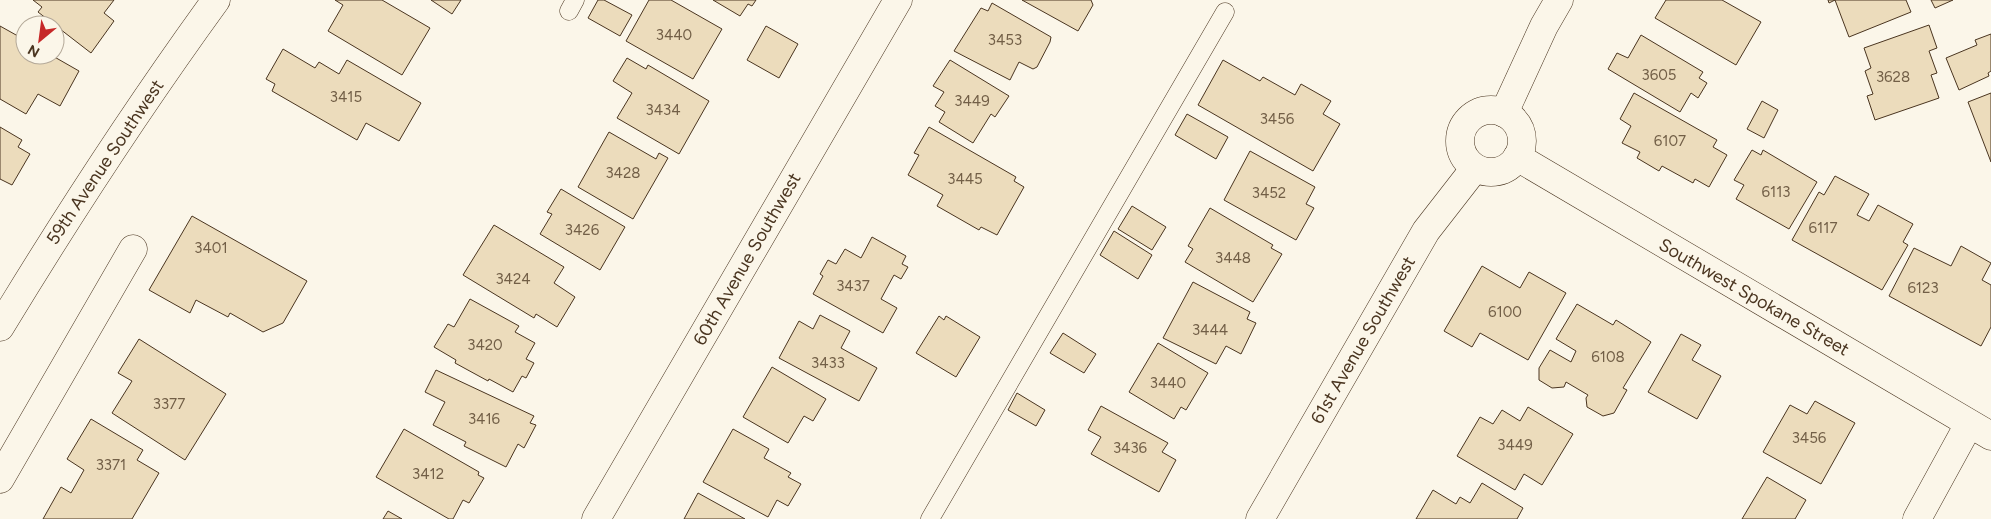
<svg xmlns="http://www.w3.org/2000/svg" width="1991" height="519" viewBox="0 0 1991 519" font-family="Figtree,sans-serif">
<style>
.building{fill:#ecdcbc;stroke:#4a3520}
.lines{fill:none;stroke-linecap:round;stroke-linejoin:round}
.lane-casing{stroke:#4a3520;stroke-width:19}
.street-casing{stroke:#4a3520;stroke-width:29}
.secondary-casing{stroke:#4a3520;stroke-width:29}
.lane{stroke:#fbf6e9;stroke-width:18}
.street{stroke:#fbf6e9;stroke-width:28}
.secondary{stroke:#fbf6e9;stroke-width:28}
.labels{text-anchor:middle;stroke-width:4;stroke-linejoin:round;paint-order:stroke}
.number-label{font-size:15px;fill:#725f47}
.street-label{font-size:18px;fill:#4a3520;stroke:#fbf6e9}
</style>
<rect width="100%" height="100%" fill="#fbf6e9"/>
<!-- building -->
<g class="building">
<polygon points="33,0 114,0 104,13 114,21 91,53 38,12 42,7"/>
<polygon points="335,0 382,0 430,28 402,75 328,31 343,5"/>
<polygon points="431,0 461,0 452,14"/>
<polygon points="598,0 604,0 632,15 620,36 588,18"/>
<polygon points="649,0 671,0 722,29 693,79 626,41"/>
<polygon points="713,0 756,0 752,6 748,4 740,16"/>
<polygon points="1022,0 1091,0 1093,5 1078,31"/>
<polygon points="1666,0 1722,0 1761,22 1736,65 1655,18"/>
<polygon points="1828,0 1906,0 1911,12 1849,37 1835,0 1829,3"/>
<polygon points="1931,0 1953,0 1935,8"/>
<polygon points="992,3 1051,37 1050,42 1037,67 1033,69 1019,62 1010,80 954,51 981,8 988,11"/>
<polygon points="1929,25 1937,48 1929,51 1937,73 1931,75 1939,98 1875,120 1867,96 1873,94 1865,71 1871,68 1864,48"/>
<polygon points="0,26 25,40 25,55 51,55 79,71 60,106 38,94 26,114 0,99"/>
<polygon points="766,26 798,44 779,78 747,60"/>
<polygon points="1991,34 1991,71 1988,73 1989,76 1959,90 1946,58 1977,45 1975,40"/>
<polygon points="1641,35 1703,72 1699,78 1707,83 1698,98 1691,93 1680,112 1608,69 1617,53 1628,58"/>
<polygon points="283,49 315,68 319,62 339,74 347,60 421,103 399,141 366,123 357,140 272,91 275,84 266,79"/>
<polygon points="627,58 646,69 648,65 709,101 679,154 617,118 632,93 613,81"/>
<polygon points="950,60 1009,96 995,117 991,114 973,143 939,122 945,112 935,106 944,92 933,86"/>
<polygon points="1223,60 1260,81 1263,77 1295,95 1301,84 1331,101 1323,114 1340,124 1313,171 1198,105"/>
<polygon points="1634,93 1717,140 1713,147 1727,155 1709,187 1695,179 1693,183 1662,166 1659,171 1637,158 1640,152 1622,143 1631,126 1620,119"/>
<polygon points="1991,93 1991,162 1968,102"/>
<polygon points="1762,101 1778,110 1764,138 1747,129"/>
<polygon points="1187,114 1228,137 1216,159 1175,135"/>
<polygon points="0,127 22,140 18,147 30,154 12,185 0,179"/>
<polygon points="929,127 1016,177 1014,181 1024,187 997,235 981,227 979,230 937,206 943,195 908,175 919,155 914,153"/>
<polygon points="609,132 656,159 659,153 668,158 633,219 578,187"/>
<polygon points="1752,150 1761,155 1763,150 1817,182 1789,229 1736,199 1744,185 1734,180"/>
<polygon points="1250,151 1315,187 1306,204 1314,208 1296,240 1224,200"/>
<polygon points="1835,176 1869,194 1857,215 1869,221 1878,205 1913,224 1903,242 1908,245 1882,290 1792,240 1819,192 1824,195"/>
<polygon points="561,189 625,227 600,270 540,234 552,214 547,212"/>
<polygon points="1132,206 1166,227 1152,250 1118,229"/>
<polygon points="1210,208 1273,245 1271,248 1282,254 1253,302 1185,262 1193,249 1188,246"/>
<polygon points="192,216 307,281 283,323 263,332 230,313 228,317 196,300 190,313 149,290"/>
<polygon points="494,225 564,267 554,283 575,297 557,327 536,314 534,318 463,275"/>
<polygon points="1114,231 1152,255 1138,279 1100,255"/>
<polygon points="872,237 906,256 902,264 908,267 901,279 894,275 881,299 897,308 883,333 813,294 823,276 820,274 828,260 836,264 845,249 861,258"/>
<polygon points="1961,246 1991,263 1982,280 1991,285 1991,327 1981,346 1889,296 1914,248 1951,266"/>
<polygon points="1482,266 1520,288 1529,272 1566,293 1528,360 1480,333 1472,347 1444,331"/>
<polygon points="1193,282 1250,312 1247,319 1256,323 1241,354 1226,346 1216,364 1163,338"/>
<polygon points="470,299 519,326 515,332 535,343 526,359 534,363 526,378 522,376 513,392 489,379 488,381 455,363 456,360 434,347 448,324 454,327"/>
<polygon points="1577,304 1613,325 1616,320 1651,342 1623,388 1627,390 1614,413 1603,416 1587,407 1586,398 1588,395 1566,382 1564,387 1552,388 1539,380 1539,368 1550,350 1571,362 1576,351 1556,339"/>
<polygon points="820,315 850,331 841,348 877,368 859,401 779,358 799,321 813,329"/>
<polygon points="939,316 944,320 946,316 980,337 956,377 916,353"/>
<polygon points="1063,333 1096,354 1084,373 1050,353"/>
<polygon points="1681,334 1701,345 1692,360 1721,376 1697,419 1648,392"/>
<polygon points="139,339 226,394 185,460 112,413 132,381 118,373"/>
<polygon points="1158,343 1208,373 1186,410 1181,407 1174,419 1129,392"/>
<polygon points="772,367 826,399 813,421 804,416 788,443 743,417"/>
<polygon points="436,370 534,416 530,423 536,425 524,448 518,444 506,467 464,446 466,442 433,425 445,402 425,392"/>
<polygon points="1017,393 1045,410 1036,426 1008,410"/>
<polygon points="1815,401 1855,423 1821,484 1763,452 1790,405 1807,414"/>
<polygon points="1101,406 1168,443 1162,452 1176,460 1159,492 1091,454 1101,437 1088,430"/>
<polygon points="1528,407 1573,434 1542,485 1524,474 1515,490 1457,456 1480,417 1493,424 1502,410 1520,421"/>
<polygon points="91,419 143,450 137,460 159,473 132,519 43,519 61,487 71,493 84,470 67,459"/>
<polygon points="404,429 479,472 478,475 484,478 469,503 463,500 453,519 449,519 376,477"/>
<polygon points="733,429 769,449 764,458 791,473 788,477 801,484 788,506 777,500 768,517 703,482"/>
<polygon points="1767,477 1806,500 1795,519 1742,519"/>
<polygon points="1482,483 1523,508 1517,519 1416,519 1433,490 1456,504 1460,497 1470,503"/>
<polygon points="698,493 745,519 684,519"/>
<polygon points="388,511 402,519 383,519"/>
</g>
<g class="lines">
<!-- lane casing -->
<g class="lane-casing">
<g id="lane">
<polyline points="569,11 575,0"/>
<polyline points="930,519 1225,12"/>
</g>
</g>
<!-- street casing -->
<g class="street-casing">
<g id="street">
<circle cx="1491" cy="141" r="31"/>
<polyline points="1504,113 1544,26 1559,0"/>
<polyline points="1517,157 1991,436"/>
<polyline points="0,479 133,249"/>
<polyline points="596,519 898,0"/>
<polyline points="1260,519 1426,231 1475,168"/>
<polyline points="1917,519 1969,424"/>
</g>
</g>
<!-- secondary casing -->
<g class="secondary-casing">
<path id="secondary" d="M0,327C68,215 139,106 216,0"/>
</g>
<!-- lane -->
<use href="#lane" class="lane"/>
<!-- street -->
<use href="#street" class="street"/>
<!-- secondary -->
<use href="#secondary" class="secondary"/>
</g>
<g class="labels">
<!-- number labels -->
<g class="number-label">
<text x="674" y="40">3440</text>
<text x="1005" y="45">3453</text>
<text x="1659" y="80">3605</text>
<text x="1893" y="82">3628</text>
<text x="346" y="102">3415</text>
<text x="972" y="106">3449</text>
<text x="663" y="115">3434</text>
<text x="1277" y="124">3456</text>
<text x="1670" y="146">6107</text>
<text x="623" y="178">3428</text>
<text x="965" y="184">3445</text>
<text x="1776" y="197">6113</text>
<text x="1269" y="198">3452</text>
<text x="1823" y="233">6117</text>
<text x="582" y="235">3426</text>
<text x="211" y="253">3401</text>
<text x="1233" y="263">3448</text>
<text x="513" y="284">3424</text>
<text x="853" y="291">3437</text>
<text x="1923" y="293">6123</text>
<text x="1505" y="317">6100</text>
<text x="1210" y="335">3444</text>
<text x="485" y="350">3420</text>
<text x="1608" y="362">6108</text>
<text x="828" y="368">3433</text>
<text x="1168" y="388">3440</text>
<text x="169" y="409">3377</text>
<text x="484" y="424">3416</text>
<text x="1809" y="443">3456</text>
<text x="1515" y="450">3449</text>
<text x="1130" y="453">3436</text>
<text x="111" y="470">3371</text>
<text x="428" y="479">3412</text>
</g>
<!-- street labels -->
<g class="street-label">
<text transform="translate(105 162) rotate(-56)" y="6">59th Avenue Southwest</text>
<text transform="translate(747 259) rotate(-60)" y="6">60th Avenue Southwest</text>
<text transform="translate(1754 297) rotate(30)" y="6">Southwest Spokane Street</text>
<text transform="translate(1363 340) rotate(-60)" y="6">61st Avenue Southwest</text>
</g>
</g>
<!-- north arrow -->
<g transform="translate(40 40) rotate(209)"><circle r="24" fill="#fbf6e9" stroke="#b4a999"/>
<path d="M0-4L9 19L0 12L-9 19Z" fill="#c62828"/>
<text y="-8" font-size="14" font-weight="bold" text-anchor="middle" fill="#4a3520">N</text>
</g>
</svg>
